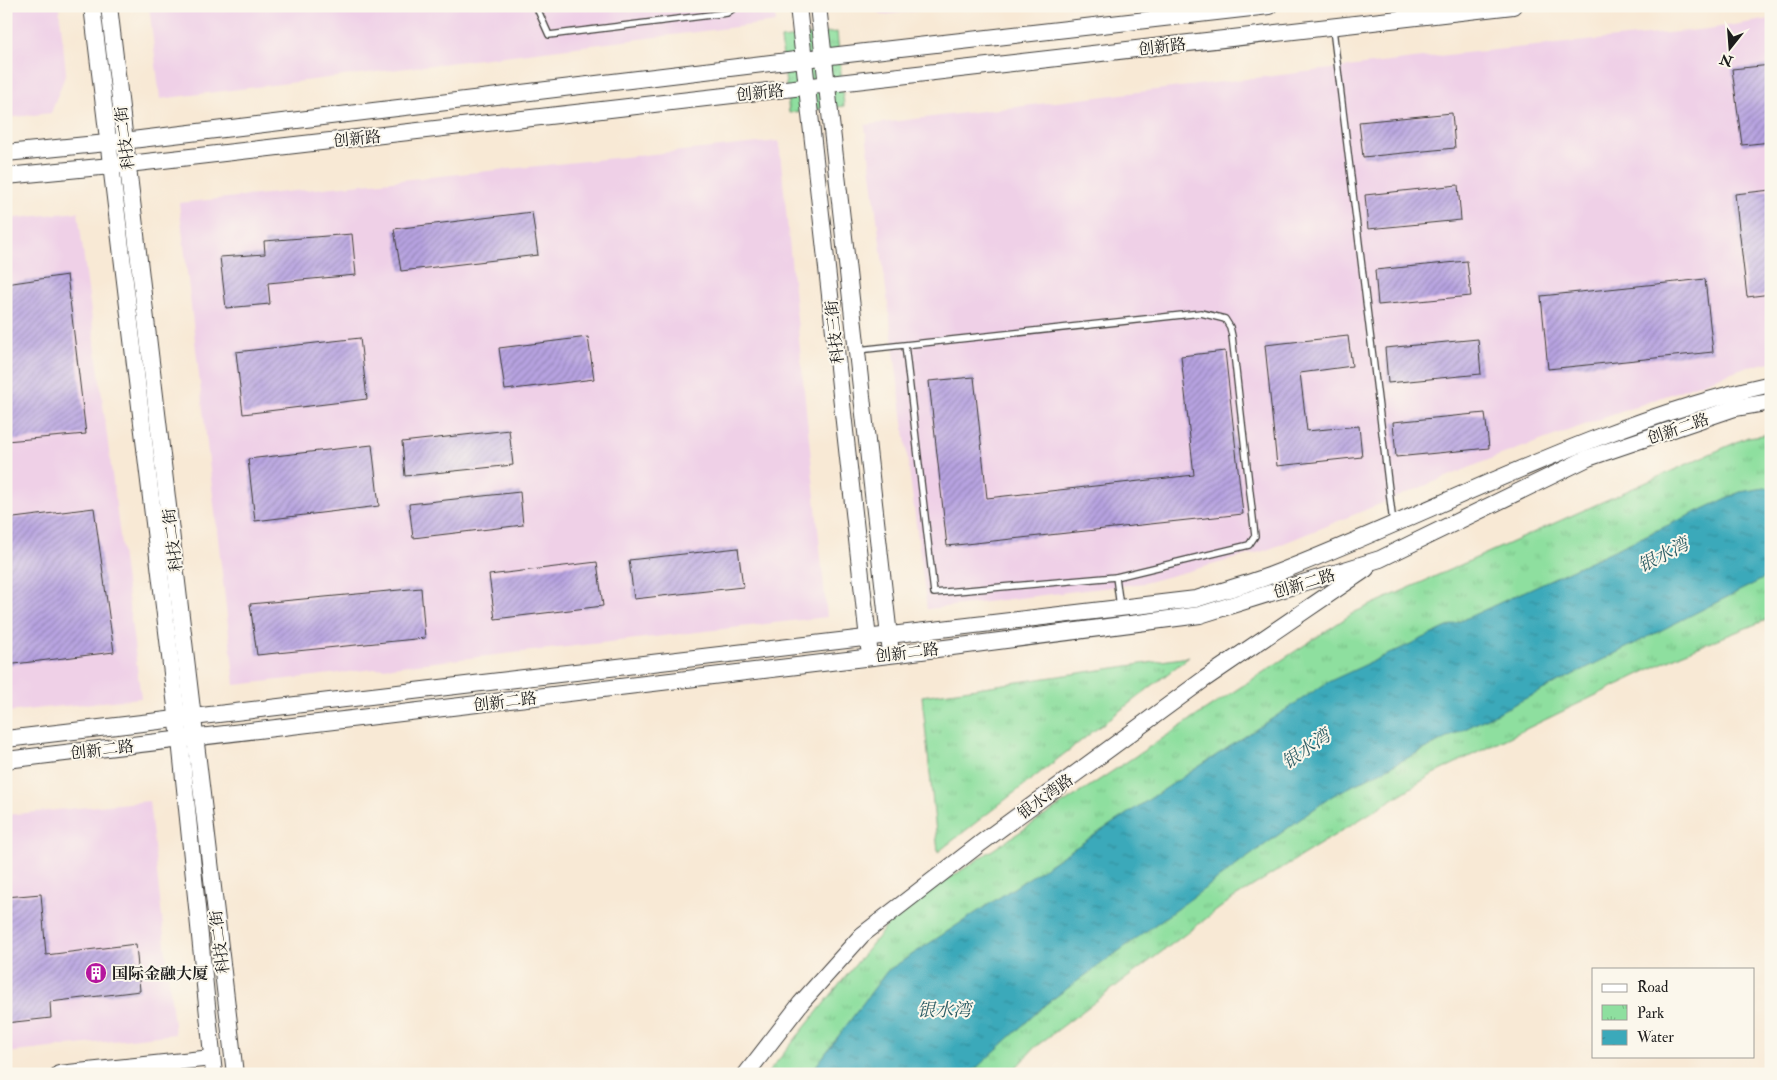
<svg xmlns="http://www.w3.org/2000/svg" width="1777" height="1080" viewBox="0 0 1777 1080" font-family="'IM FELL Double Pica','Noto Serif SC',serif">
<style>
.built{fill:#efd0e7}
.park{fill:url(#park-tufts);stroke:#557e5e}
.water{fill:url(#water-ripples);stroke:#2c626b}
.building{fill:url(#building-hatch)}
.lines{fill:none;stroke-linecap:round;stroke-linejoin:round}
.lane-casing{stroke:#3d3b38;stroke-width:8}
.secondary-casing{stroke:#3d3b38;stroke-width:18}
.lane{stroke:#fff;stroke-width:5.5}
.secondary{stroke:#fff;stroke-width:16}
.labels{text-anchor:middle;stroke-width:4;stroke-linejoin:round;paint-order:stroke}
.street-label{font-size:16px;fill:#1c1c1c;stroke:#fbf7ec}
.poi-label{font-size:16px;font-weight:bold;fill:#1c1c1c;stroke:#fbf7ec;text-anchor:start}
.water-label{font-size:18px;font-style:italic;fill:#2a5b63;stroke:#fbf7ec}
</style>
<defs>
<pattern id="park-tufts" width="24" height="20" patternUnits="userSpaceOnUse" patternTransform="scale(1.25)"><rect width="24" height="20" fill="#8edf9f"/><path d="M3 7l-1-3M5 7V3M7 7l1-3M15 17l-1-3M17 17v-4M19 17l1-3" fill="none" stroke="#7abf88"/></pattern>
<pattern id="water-ripples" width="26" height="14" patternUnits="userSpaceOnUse" patternTransform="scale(1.25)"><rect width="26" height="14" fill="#3ba9ba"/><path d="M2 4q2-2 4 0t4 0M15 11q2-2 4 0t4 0" fill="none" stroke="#318996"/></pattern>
<pattern id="building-hatch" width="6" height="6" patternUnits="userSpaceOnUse" patternTransform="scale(1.25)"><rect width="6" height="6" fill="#b7a3e1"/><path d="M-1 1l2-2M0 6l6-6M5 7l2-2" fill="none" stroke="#9484b6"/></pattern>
</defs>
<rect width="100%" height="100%" fill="#fbf7ec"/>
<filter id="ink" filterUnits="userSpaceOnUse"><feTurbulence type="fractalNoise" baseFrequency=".02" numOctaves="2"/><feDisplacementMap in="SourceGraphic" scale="10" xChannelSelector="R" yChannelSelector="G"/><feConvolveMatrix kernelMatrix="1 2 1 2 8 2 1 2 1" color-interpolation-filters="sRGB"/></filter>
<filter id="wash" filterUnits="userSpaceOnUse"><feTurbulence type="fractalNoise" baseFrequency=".0096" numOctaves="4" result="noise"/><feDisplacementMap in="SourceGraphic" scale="20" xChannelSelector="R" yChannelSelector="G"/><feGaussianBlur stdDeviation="1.12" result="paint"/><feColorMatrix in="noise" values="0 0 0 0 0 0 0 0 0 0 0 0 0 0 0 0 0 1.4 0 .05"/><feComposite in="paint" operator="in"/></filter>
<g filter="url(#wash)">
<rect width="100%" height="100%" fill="#f8e9d5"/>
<!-- built -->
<g class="built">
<polygon points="6,6 59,6 66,73 51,113 6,118"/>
<polygon points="149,6 774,6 776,22 160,99"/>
<polygon points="869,6 957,6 882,15"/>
<polygon points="1771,19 1771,362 1743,368 1498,456 1267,550 1144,583 927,609 865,125 1455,54 1708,29"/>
<polygon points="779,141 827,617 235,685 179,203"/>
<polygon points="78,212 141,698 6,712 6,219"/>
<polygon points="149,801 175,1034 6,1053 6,815"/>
</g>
<!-- park -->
<g class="park">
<polygon points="837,32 844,106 789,113 781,39"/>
<polygon points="1771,434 1771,618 1681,654 1433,774 1232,899 1035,1047 1010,1074 767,1074 898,912 1355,612 1748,437"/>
<polygon points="1189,657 938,852 922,696"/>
</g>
<!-- water -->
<polygon class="water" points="1771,487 1771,575 1332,796 1046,1004 970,1074 810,1074 887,971 1328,682 1740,492"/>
<g id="blocks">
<!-- building -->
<g class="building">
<polygon points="1771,65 1771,142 1742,145 1732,69"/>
<polygon points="1452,113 1455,148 1363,157 1359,122"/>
<polygon points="1458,185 1461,220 1368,229 1365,195"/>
<polygon points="1771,190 1771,294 1747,297 1735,194"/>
<polygon points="532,212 538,255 401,271 394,229"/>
<polygon points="352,234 356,275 268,283 270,304 226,308 220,257 265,254 264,241"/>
<polygon points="1467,261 1471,296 1378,305 1375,270"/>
<polygon points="67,275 86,434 6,441 6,284"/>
<polygon points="1705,279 1713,352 1548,369 1541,296"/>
<polygon points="1348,336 1352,366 1300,373 1307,431 1359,426 1362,457 1277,466 1265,345"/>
<polygon points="588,337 594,379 505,390 499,348"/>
<polygon points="360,338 367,399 243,414 236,352"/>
<polygon points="1478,339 1481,374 1388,383 1385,348"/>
<polygon points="1225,351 1243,514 947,546 929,381 974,377 987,498 1194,475 1181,356"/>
<polygon points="1485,413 1489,448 1396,457 1393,422"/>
<polygon points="509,430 513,465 405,476 402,442"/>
<polygon points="372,445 379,506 255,521 248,459"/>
<polygon points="520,492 523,525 413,538 409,504"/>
<polygon points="94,508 114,652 6,665 6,519"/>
<polygon points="738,548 743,587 634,599 629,560"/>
<polygon points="597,562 603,606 495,619 489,575"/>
<polygon points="421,588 425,638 257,655 250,604"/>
<polygon points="41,894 46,955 136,944 140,991 50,1002 51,1018 6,1023 6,897"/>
</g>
</g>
</g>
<g filter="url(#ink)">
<use href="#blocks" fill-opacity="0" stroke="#3d3b38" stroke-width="1"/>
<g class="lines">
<!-- lane casing -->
<g class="lane-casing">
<g id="lane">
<polyline points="536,6 549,35 727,13 737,6"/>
<polyline points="1333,29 1393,523"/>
<polyline points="858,350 1201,313 1225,319 1230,327 1232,336 1255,536 1249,545 1116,577 934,593 905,345"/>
<polyline points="1116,577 1120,607"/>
</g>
</g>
<!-- secondary casing -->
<g class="secondary-casing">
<g id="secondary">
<polyline points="92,6 180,740 214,1074"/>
<polyline points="109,6 235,1074"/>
<polyline points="798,6 869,648"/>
<polyline points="818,6 890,645"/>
<polyline points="6,153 107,143 804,59 1269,6"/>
<polyline points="6,176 111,166 1513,6"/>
<path d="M6,739L1196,599C1220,591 1245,585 1269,576C1436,512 1595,423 1771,384"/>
<polyline points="6,760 906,653 1200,615 1380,559 1588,458 1735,408 1771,402"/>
<polyline points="59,1074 212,1058"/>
<polyline points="746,1074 801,1003 862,935 981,843 1203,680 1366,569"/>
</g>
</g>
<!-- lane -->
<use href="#lane" class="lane"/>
<!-- secondary -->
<use href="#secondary" class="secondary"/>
</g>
</g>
<!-- icons -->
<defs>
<g id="building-disc" transform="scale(1.125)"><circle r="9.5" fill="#b5179e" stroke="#fbf7ec"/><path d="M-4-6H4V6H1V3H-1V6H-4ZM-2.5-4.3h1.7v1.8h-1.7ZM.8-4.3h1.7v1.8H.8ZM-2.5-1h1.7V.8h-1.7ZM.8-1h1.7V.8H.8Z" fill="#fff"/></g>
</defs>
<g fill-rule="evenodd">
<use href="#building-disc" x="96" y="973"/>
</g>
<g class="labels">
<!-- street labels -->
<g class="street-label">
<text transform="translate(1162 46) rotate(-7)" y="6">创新路</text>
<text transform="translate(760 92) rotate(-6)" y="6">创新路</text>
<text transform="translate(124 138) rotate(-97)" y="6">科技二街</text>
<text transform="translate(357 138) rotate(-6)" y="6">创新路</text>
<text transform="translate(834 332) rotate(-96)" y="6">科技三街</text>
<text transform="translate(1678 428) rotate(-19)" y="6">创新二路</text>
<text transform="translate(172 540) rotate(-97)" y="6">科技二街</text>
<text transform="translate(1304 583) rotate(-17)" y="6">创新二路</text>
<text transform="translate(907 652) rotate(-7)" y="6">创新二路</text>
<text transform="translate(505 701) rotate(-7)" y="6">创新二路</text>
<text transform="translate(102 749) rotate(-7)" y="6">创新二路</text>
<text transform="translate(1045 796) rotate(-36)" y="6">银水湾路</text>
<text transform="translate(219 942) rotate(-97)" y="6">科技二街</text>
</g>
<!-- poi labels -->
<g class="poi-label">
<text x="112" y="979">国际金融大厦</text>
</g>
<!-- water labels -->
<g class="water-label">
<text transform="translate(1663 555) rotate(-27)" y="6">银水湾</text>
<text transform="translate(1306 749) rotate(-35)" y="6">银水湾</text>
<text x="944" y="1016">银水湾</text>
</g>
</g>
<!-- margin -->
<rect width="1777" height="1080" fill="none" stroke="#fbf7ec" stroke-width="25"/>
<!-- legend -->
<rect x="1592" y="968" width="162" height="90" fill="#fbf7ec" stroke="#a29f99"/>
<rect x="1602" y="984" width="25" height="8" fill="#ffffff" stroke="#a29f99"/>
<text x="1637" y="992" font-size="15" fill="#1c1c1c">Road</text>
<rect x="1602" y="1005" width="25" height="15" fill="url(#park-tufts)" stroke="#a29f99"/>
<text x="1637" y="1018" font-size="15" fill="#1c1c1c">Park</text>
<rect x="1602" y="1030" width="25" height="15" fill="url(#water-ripples)" stroke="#a29f99"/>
<text x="1637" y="1042" font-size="15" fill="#1c1c1c">Water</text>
<!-- north arrow -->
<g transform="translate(1730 48) rotate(197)" stroke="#fbf7ec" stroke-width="4" paint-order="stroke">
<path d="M0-4L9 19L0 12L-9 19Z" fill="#1c1c1c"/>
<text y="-8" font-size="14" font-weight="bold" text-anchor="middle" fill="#1c1c1c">N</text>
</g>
</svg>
